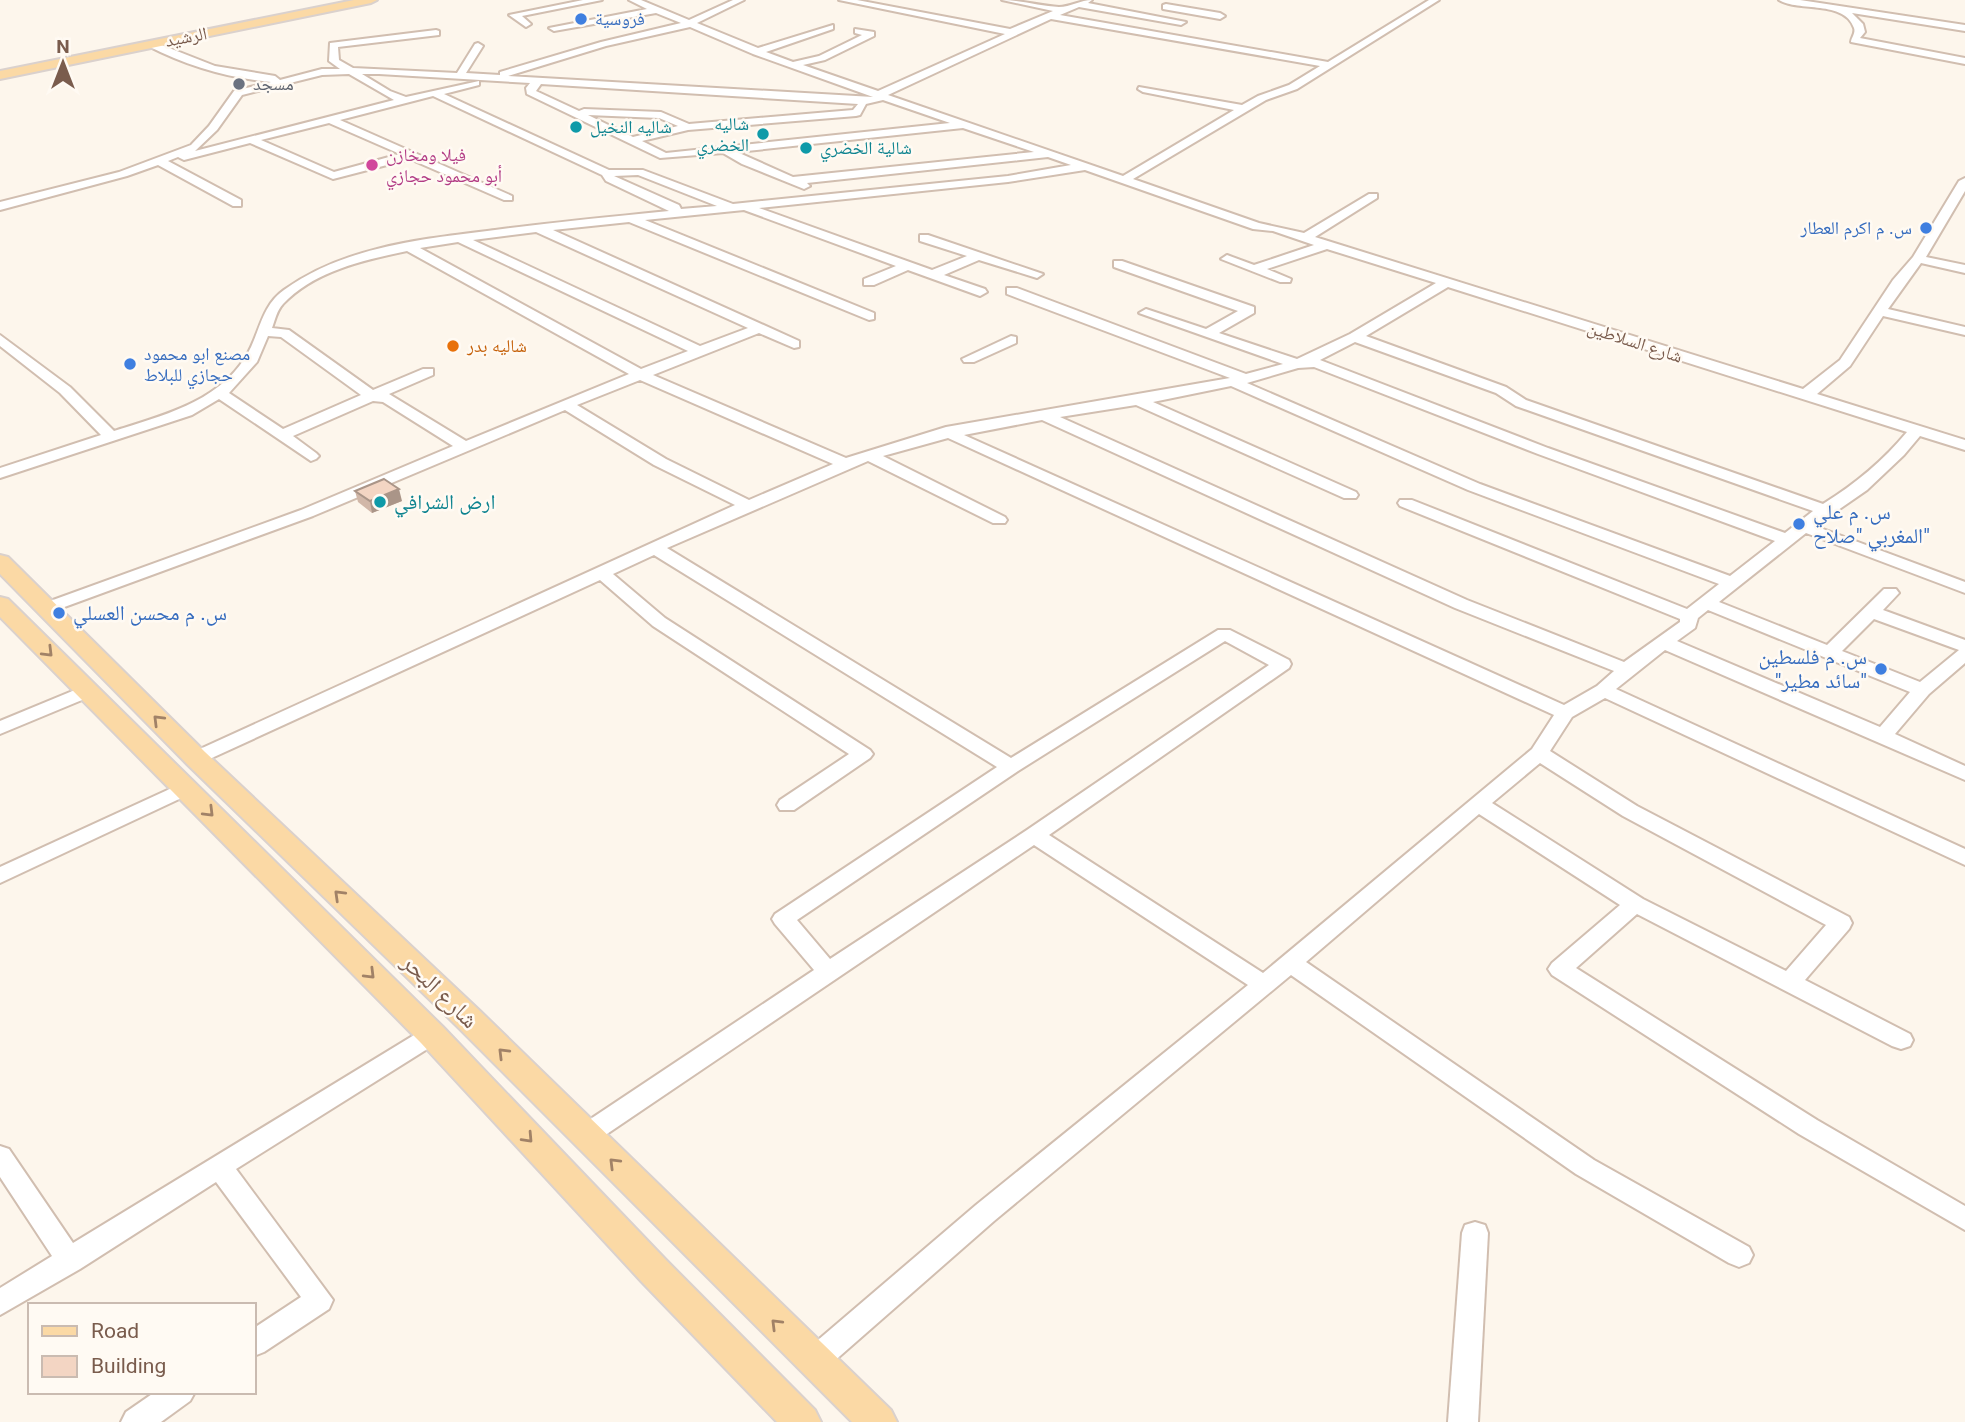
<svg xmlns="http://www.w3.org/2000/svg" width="1965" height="1422" viewBox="0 0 1965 1422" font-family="Roboto,'Noto Naskh Arabic',sans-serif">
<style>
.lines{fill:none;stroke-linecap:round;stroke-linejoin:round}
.minor-casing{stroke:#d1beb0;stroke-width:4}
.major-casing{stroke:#dad1cd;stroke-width:4}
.minor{fill:#fff;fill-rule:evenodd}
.major{fill:#fbd9a5;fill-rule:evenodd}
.wall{fill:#d1b7a8}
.shaded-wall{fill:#aa9588}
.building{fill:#f3d5c3;stroke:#aa9588;stroke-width:2}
.oneway{stroke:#a18267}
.shop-dot{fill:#3f7fe0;stroke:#fffaf3;stroke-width:2.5}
.worship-dot{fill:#6b7280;stroke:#fffaf3;stroke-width:2.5}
.culture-dot{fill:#0f9aa8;stroke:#fffaf3;stroke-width:2.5}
.hotel-dot{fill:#d1479c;stroke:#fffaf3;stroke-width:2.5}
.food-dot{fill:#e8710a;stroke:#fffaf3;stroke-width:2.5}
.labels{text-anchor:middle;stroke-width:5;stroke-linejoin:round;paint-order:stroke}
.far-shop-label{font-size:18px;fill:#366cbe;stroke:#fffaf3;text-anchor:start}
.far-street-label{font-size:18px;fill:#7a5c4d;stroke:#fffaf3}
.far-worship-label{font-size:18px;fill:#5b616d;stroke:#fffaf3;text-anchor:start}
.far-culture-label{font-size:18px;fill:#0d838f;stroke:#fffaf3;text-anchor:start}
.far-hotel-label{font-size:18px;fill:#b23c85;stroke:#fffaf3;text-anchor:start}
.far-food-label{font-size:18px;fill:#c56008;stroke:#fffaf3;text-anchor:start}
.culture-label{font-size:21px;fill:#0d838f;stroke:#fffaf3;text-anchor:start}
.shop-label{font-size:21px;fill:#366cbe;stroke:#fffaf3;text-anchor:start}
.near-street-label{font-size:24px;fill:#7a5c4d;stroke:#fffaf3}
</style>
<rect width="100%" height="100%" fill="#fdf6ec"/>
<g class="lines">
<!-- minor casing -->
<g class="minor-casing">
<g id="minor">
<polygon points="583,0 602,0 522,16 531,24 526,27 509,15"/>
<path d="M629,0H641L689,20L733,0H744L697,23L758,48L833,25V29L766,52L793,62L819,56L862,35L855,33V29L874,32V36L825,60L803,65L878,91L1005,34L839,0H857L1010,29L1053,11L1002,0C1021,0 1040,6 1059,7C1070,7 1081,0 1092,0L1088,3L1186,22L1181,25L1079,7L1060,15L1328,62L1429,0H1439L1297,89L1266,100L1133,179L1259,223L1304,233L1369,194H1377V198L1315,237L1803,389L1840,360L1893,280L1913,257L1959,181L1965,178V191L1926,257L1965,265V273L1921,263L1888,309L1965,327V335L1883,316L1850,366L1817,394L1965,440V450L1920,436L1904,455L1867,490L1815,526L1965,582V593L1806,533L1719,602L1827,645L1884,589H1896L1899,593L1883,610L1965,640V663L1929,694L1895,734L1965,766V780L1665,650L1616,689L1965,849V865L1605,698L1572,717L1550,751L1637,806L1849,917L1852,923L1849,929L1805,980L1910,1034L1913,1040L1910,1046L1901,1049L1892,1046L1637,914L1576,968L1817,1120L1965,1206V1230L1799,1134L1552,975L1548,969L1552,963L1620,905L1479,814L1306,962L1594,1160L1749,1247L1753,1255L1749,1263L1739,1267L1729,1263L1576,1174L1291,975L994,1221L824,1370L814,1374L804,1370L800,1361L804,1352L976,1205L1248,985L1034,845L595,1142L586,1145L577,1142L573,1135L577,1128L814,970L775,924L772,919L775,914L997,767L654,555L613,574L665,618L870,750L873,754L870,758L794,810H780L777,805L780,800L849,754L653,626L600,580L203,762H189L186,758L189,754L735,505L654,465L565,410L313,516L48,613L42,612L39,608L42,604L301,510L453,446L383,402L373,401L293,436L316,453L319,456L316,459L311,461L219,399L192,415L0,478V468L101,435L60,393L0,346V335L70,387L114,431C161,416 216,403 245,358C260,335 260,307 284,290C345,246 423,239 495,230C553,222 611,217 669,211L606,181L602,175L433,96L340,120L512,196V200H504L410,159L333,179L250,143L184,160L178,157L168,161L241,200V206H233L158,165L127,176L0,210V202L119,172L191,145L209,126L234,91L271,82C228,78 187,66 148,46V42H154L215,66L275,76L280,80L322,69H340L329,61L330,43L436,30L439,31V35L338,47L339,60L353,68L457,73L475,44L478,43L483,46L466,73L500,75V72L601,42L681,23L656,13L554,31L549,28L647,9ZM1051,19L1320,66L1289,85L1258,96L1242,105L1139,87L1138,89L1143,92L1234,110L1123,176L888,95ZM690,27L753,54L873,97L508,76L606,46ZM349,74L394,100L195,151L217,130L242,95L322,75ZM362,74H379L530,83L526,88L527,94L660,158L723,153L742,164L804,189L810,186L807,183L1048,157L1071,165L1008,176L733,204L643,170H609L444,94L479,85V81L406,97L390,91ZM541,84L858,104L853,110L689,124L661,112L584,109L579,111L536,91ZM883,100L950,123L666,153L642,141L688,130L856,116L860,115L866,104ZM588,115L659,118L678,126L633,137ZM329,123L400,154L334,172L261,140ZM963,128L1034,152L793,177L737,152ZM1085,170L1253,229L1273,231L1314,245L1254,265L1227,255L1221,259L1280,282H1290L1291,279L1267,269L1327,249L1436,283L1350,334L1297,359L1219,333L1254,313V307L1122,261H1114V267L1238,311L1206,329L1146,309L1139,313L1283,364L1246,374L1017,288H1007V294L1230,378L946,427L846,458L653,375L759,333L794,348L799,347V341L553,230L629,222L869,320L874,319V313L645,220L744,210L896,266L864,279V285H874L908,270L980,296L987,292L985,289L944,275L979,260L1037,278L1043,274L928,235H920V241L967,256L932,270L759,208L1008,182ZM638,175L717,206L681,209L679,205L614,176ZM536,232L748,328L700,346L473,240ZM458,242L688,351L641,369L420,248ZM407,251L629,374L466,441L389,394L433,375V369H423L373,390L289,330L272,328C275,320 277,310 283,304C314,271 364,260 407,251ZM1448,287L1907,432C1883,461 1855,484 1823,504L1526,400L1506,387L1366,336ZM268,336L281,337L361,395L283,429L229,393L257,362ZM1355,342L1496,393L1516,406L1813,511L1785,533L1548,448L1320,360ZM1314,367L1538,454L1775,541L1730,576L1480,484L1247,383L1298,368ZM640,380L833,464L749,500L666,459L577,405ZM1231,386L1468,490L1719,584L1687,609L1412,500H1400L1398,503L1400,506L1680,619V622L1624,662L1467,600L1060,417L1136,405L1344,498H1356L1358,495L1356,492L1153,402ZM1042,420L1455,608L1614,671L1597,686L1564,705L964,435ZM948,438L1554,715L1532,749L1263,973L1049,835L1289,668L1291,664L1289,660L1230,630H1218L1011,758L667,548L868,461L993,523H1005L1007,520L1005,517L883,456ZM1708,610L1910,692L1880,727L1677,641L1695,628L1698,618ZM1874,619L1959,650L1920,682L1842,651ZM1225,641L1269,665L1027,830L830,959L797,920L1018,771ZM1540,763L1623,816L1826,925L1786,971L1643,899L1492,803Z"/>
<path d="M1779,0H1800L1965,25V31L1852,13L1863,24L1865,32L1860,38L1965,58V64L1851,42C1851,38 1856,33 1854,28C1845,0 1798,12 1779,0Z"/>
<polygon points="1166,4 1220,13 1225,16 1220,19 1163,9 1163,5"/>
<polygon points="1011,336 1016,337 1016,343 974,362 964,362 962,359"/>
<polygon points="87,685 94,687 96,691 94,695 0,734 0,721"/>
<polygon points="185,782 192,783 195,788 192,793 0,883 0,867"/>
<polygon points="432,1026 440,1029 444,1035 440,1041 236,1169 333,1300 329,1309 264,1352 254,1356 254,1328 301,1297 216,1182 80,1269 0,1315 0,1288 52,1256 0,1177 0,1146 9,1149 73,1243 424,1029"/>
<polygon points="1475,1222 1485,1225 1488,1233 1478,1422 1448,1422 1462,1233 1465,1225"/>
<polygon points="155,1392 195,1392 190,1401 161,1422 121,1422 126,1412"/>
</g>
</g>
<!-- major casing -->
<g class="major-casing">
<g id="major">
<polygon points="354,0 377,0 371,3 0,79 0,71"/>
<polygon points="0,555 8,557 205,752 480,1011 891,1410 897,1422 852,1422 458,1027 187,764 0,574"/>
<polygon points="0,597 8,599 443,1027 665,1259 815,1410 821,1422 777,1422 641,1281 421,1043 0,617"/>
</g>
</g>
<!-- minor -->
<use href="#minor" class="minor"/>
<!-- major -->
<use href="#major" class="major"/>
</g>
<!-- wall -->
<polygon class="wall" points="355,491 402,501 372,513 358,502"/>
<!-- shaded-wall -->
<polygon class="shaded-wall" points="399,489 402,501 372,513 370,501"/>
<!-- building -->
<polygon class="building" points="384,479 399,489 370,501 355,491"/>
<!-- one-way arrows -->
<defs><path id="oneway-chevron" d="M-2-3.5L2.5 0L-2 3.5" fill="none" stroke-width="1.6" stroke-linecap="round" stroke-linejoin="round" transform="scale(1.75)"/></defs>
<g class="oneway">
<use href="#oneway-chevron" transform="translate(48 652) rotate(45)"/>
<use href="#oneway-chevron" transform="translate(158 720) rotate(-135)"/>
<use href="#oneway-chevron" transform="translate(209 812) rotate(45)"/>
<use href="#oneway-chevron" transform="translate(339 895) rotate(-136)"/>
<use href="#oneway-chevron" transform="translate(370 974) rotate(45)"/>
<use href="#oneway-chevron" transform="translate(503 1053) rotate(-135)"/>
<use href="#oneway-chevron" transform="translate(528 1138) rotate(47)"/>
<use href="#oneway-chevron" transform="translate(614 1163) rotate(-135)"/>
<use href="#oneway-chevron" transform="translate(776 1324) rotate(-135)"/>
</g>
<!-- markers -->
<g class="shop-dot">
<circle cx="581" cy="19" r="7"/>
<circle cx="1926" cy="228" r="7"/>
<circle cx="130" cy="364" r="7"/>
<circle cx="1799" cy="524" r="7"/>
<circle cx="59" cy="613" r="7"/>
<circle cx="1881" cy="669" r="7"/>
</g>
<circle class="worship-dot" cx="239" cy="84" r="7"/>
<g class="culture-dot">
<circle cx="576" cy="127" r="7"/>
<circle cx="763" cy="134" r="7"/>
<circle cx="806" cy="148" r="7"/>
<circle cx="380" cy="502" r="7"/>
</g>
<circle class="hotel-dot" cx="372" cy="165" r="7"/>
<circle class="food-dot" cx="453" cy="346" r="7"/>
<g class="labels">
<!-- far-shop labels -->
<g class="far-shop-label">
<text x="595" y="25">فروسية</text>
<text x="1912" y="234" text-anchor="end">س. م اكرم العطار</text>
<text x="144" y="360">مصنع ابو محمود<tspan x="144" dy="21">حجازي للبلاط</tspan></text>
</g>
<!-- far-street labels -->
<g class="far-street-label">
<text transform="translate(186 37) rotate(-11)" y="6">الرشيد</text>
<text transform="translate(1635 342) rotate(18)" y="6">شارع السلاطين</text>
</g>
<!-- far-worship labels -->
<g class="far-worship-label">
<text x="253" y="90">مسجد</text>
</g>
<!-- far-culture labels -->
<g class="far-culture-label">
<text x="749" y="130" text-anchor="end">شاليه<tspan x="749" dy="21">الخضري</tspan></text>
<text x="590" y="133">شاليه النخيل</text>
<text x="820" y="154">شالية الخضري</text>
</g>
<!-- far-hotel labels -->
<g class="far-hotel-label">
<text x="386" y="161">فيلا ومخازن<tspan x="386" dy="21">أبو محمود حجازي</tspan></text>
</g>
<!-- far-food labels -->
<g class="far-food-label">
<text x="467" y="352">شاليه بدر</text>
</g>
<!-- culture labels -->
<g class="culture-label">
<text x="394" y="509">ارض الشرافي</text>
</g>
<!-- shop labels -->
<g class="shop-label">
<text x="1813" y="519">س. م علي<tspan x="1813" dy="24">المغربي "صلاح"</tspan></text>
<text x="73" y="620">س. م محسن العسلي</text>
<text x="1867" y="664" text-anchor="end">س. م فلسطين<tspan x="1867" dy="24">"سائد مطير"</tspan></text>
</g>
<!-- near-street labels -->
<g class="near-street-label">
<text transform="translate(440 991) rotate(44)" y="8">شارع البحر</text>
</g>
</g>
<!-- legend -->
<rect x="28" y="1303" width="228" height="91" fill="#fffaf3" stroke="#cabbb1" stroke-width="2"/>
<rect x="42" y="1326" width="35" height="10" fill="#fbd9a5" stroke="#cabbb1" stroke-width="2"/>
<text x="91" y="1338" font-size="21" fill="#7a5c4d">Road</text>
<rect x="42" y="1356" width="35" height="21" fill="#f3d5c3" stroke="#cabbb1" stroke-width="2"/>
<text x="91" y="1373" font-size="21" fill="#7a5c4d">Building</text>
<!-- north arrow -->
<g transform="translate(63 63)" stroke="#fffaf3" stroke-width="5" paint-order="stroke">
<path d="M0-5L12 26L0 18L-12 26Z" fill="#7a5c4d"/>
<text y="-10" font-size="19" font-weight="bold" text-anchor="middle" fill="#7a5c4d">N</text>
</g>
</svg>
